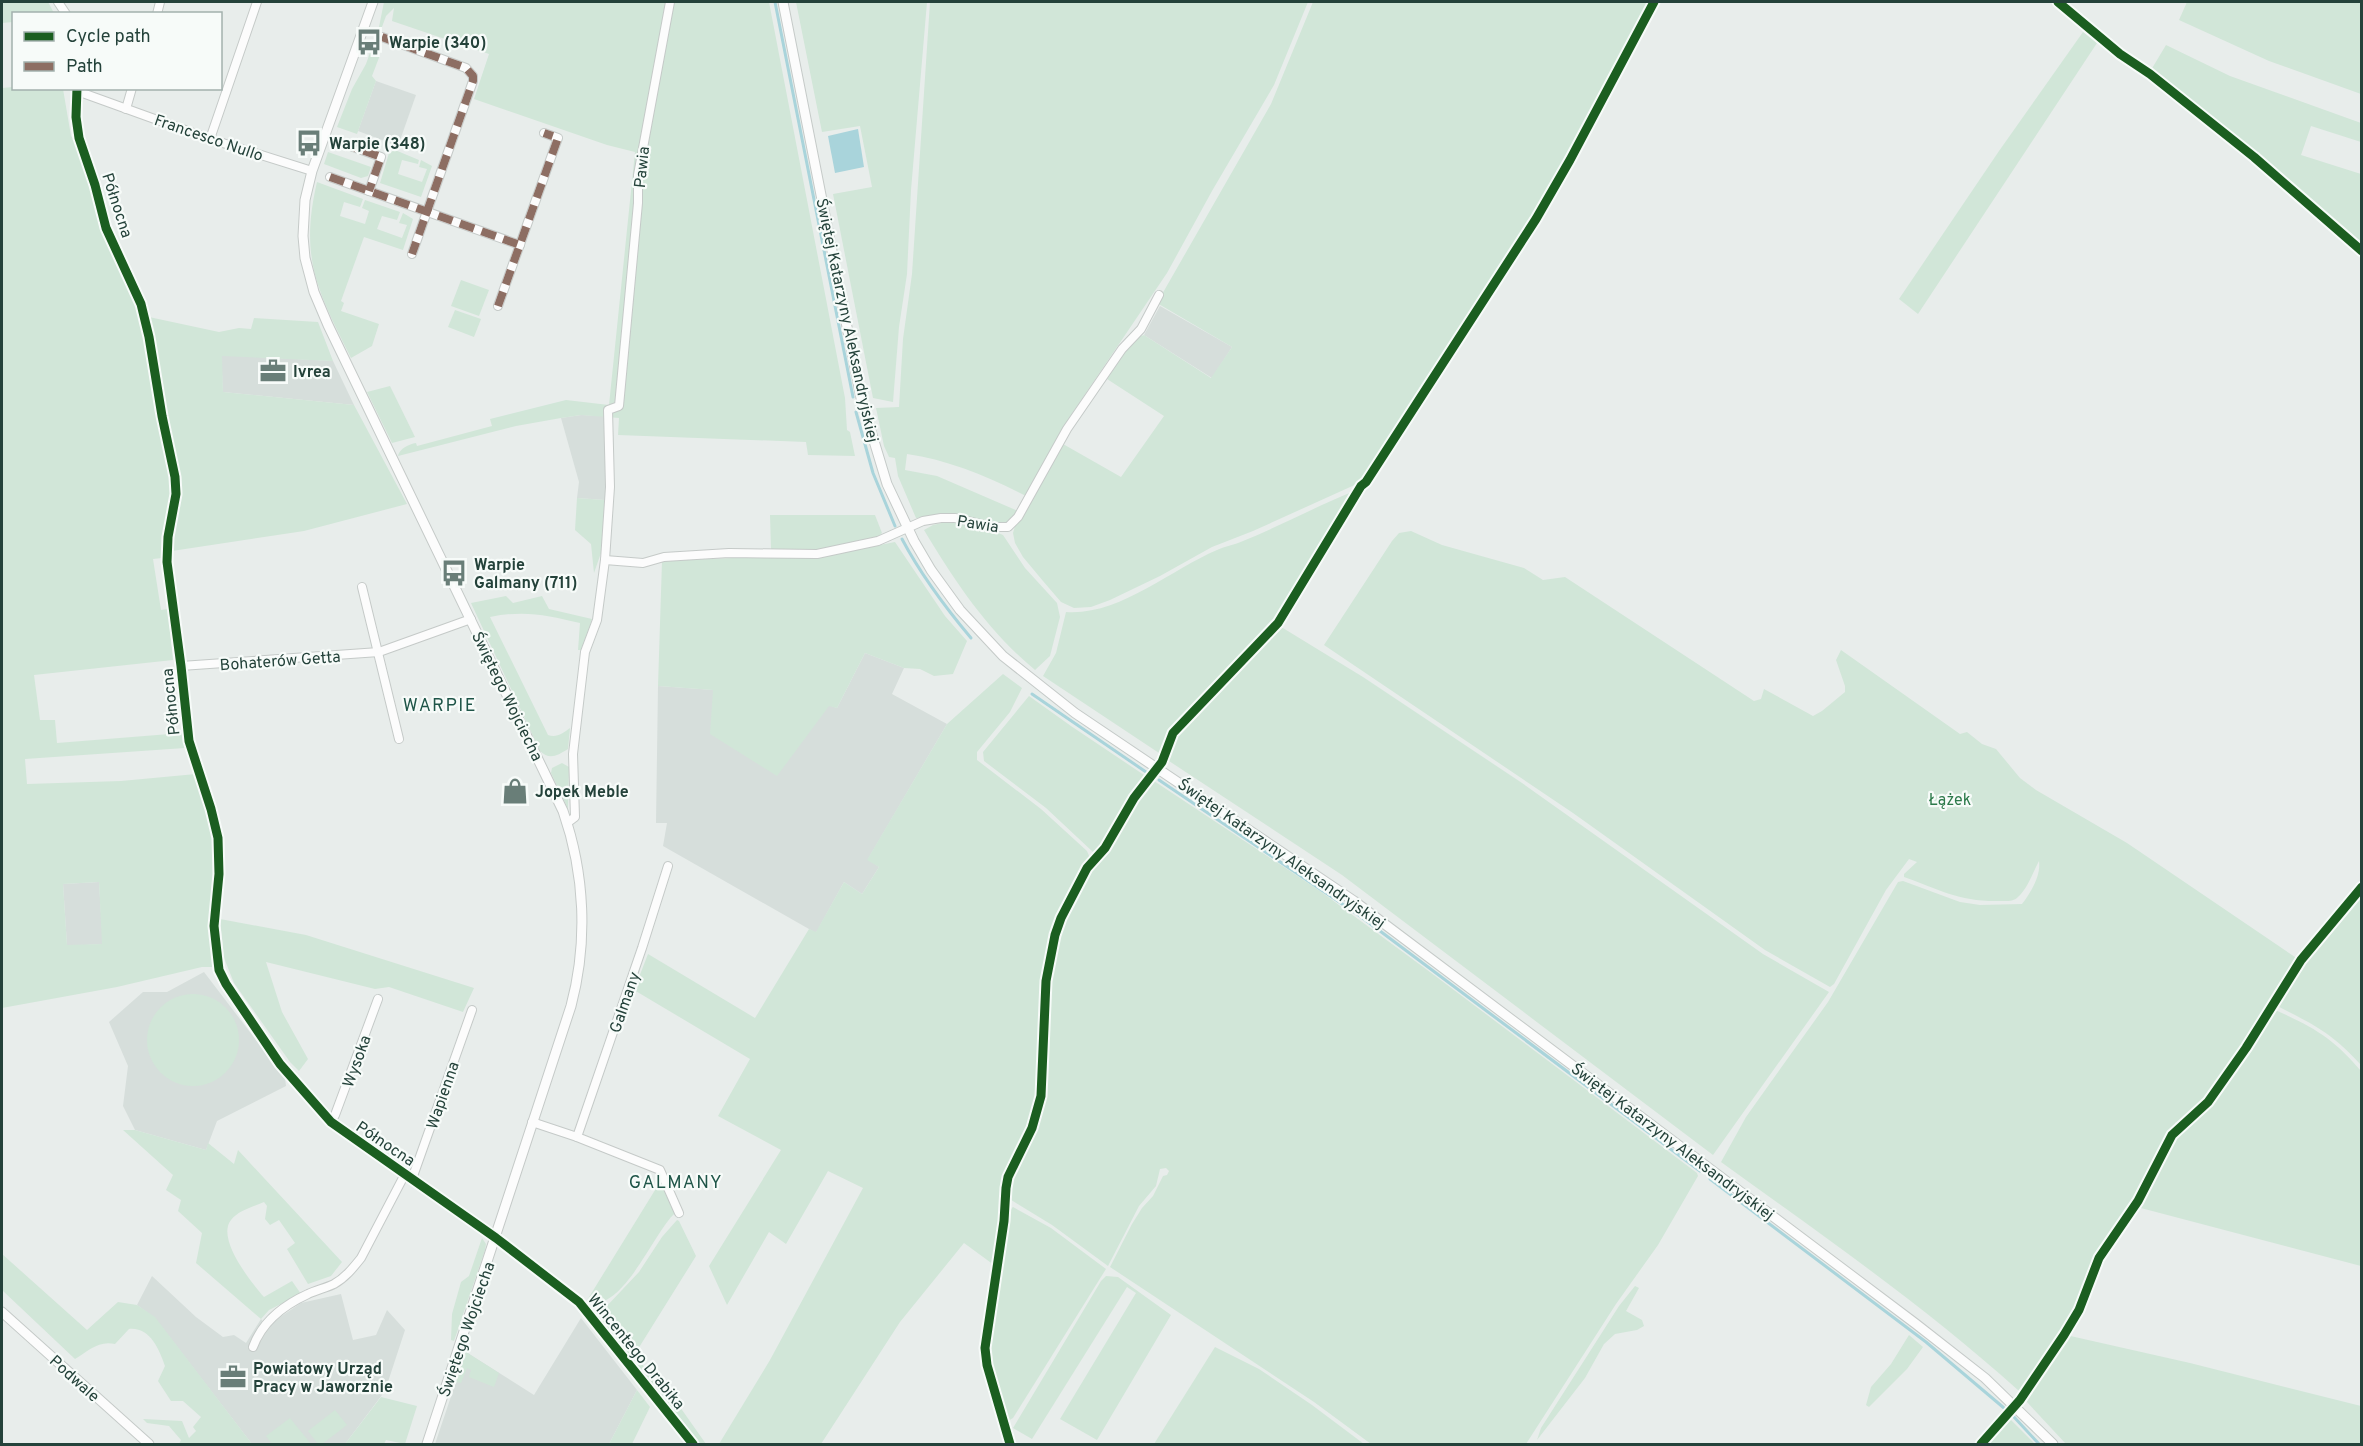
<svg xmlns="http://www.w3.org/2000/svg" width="2363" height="1446" viewBox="0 0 2363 1446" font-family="Overpass,sans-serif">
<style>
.built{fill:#d6dedb}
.green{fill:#d1e6d8;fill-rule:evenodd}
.water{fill:#a9d4db}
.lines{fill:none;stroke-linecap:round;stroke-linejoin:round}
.stream{stroke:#a9d4db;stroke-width:3}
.minor-casing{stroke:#c5cac8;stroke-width:10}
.tertiary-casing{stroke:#c5cac8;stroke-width:11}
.minor{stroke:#fcfcfc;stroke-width:8}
.tertiary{stroke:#fcfcfc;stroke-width:9}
.quiet{stroke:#8d6e63;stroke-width:8;stroke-dasharray:15 8;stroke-linecap:butt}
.cycleway-casing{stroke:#f7fbf9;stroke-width:13}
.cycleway{stroke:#1b5e20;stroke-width:9}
.labels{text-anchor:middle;stroke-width:4.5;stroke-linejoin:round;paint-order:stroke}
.poi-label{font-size:16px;font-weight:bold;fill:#24423a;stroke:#f7fbf9;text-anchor:start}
.street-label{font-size:16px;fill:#24423a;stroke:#f7fbf9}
.park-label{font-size:16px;fill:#2d7a4b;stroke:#f7fbf9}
.neighbourhood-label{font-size:18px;letter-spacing:1.5px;fill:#1f5548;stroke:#f7fbf9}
</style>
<rect width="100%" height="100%" fill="#e8edeb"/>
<!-- built -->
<g class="built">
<polygon points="376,81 416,95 398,146 358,131"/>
<polygon points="1160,306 1232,347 1212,378 1144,335"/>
<polygon points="221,355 333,361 354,405 223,392"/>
<polygon points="581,415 604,416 607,467 605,500 577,498 579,482 561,418"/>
<polygon points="865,653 904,668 892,694 947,724 868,859 879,867 862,894 844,882 816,933 663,846 667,823 656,823 658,686 714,690 829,705 837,708"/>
<polygon points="99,882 103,944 67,946 63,884"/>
<polygon points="204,972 285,1078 286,1086 217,1121 206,1150 135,1130 123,1106 128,1066 109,1022 143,992 167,992"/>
<polygon points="152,1276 196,1317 223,1337 234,1335 246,1343 261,1319 267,1326 301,1303 341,1294 353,1340 376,1335 387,1310 405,1330 385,1391 345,1444 252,1444 155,1318 137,1305"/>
<polygon points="581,1318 637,1390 609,1444 435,1444 466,1352 534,1395"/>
</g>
<!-- green -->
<g class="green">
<polygon points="2,2 48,2 54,13 14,14 13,22 2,23"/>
<path d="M384,2H769L845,398L847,430L850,432L855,456L808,455L806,442L618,435L619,418L581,415L561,418L516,426L398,456C399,449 409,444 416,443L417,446L492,426L490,419L566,400L609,405L635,152L607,145L474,99L489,54L392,21L394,8L386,16L375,46L380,55L372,76L376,81L357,134L337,127L352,89L366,64L379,27Z"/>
<polygon points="796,2 927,2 911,190 907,274 899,327 893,402 873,398 833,194 872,187 860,126 822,132"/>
<path d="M930,2H1308L1274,85L1212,191L1167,273L1069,418L1026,496C989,477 949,460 907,454L905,470L937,476L1018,511L1011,521L1003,526L951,515L916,518L898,476L895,458L889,457L884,446L876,408L899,407L903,339L912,274Z"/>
<polygon points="1313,2 1649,2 1568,158 1535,215 1364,479 1359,483 1253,531 1212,547 1160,576 1110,600 1091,607 1074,608 1061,602 1043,581 1023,557 1015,543 1013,533 1015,526 1063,444 1121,477 1164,416 1107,379 1134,339 1144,335 1211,378 1232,347 1157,303 1271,104"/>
<polygon points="2187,2 2361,2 2361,94 2269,61 2179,20"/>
<polygon points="2083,32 2097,43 1918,314 1899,299 1999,151"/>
<polygon points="2166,45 2230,76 2361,123 2361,142 2311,126 2301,155 2361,174 2361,247 2256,153 2151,70"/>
<path d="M13,87L63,89L71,136L79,146L134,295L143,328L155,412L164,446L171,487H174L164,553L162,558L153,559L161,610L168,609L173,660L34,675L40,720H55L57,743L182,733L185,748L25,759L27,784L121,781L196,774L213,827L217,857L211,932L213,967H202L117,987L2,1008V88ZM99,882L102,944L67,945L63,884Z"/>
<polygon points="395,150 419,160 418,164 402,160 398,174 422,182 427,169 419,167 421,160 432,166 421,197 380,183 389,153"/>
<polygon points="328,152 371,167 368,176 361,178 324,164"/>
<path d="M317,182L363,199L360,207L344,202L340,216L365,224L369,211L362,208L365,200L400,212L397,220L382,216L377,229L402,238L407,225L399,223L403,213L413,219L403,250L364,237L341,301L344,303L341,311L379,324L372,346L351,358C318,291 299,259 317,182Z"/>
<polygon points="461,280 489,290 479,316 451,306"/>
<polygon points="455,310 481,319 474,337 448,327"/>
<polygon points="149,317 219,332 239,328 251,329 254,318 318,322 333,361 222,356 223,392 354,405 407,504 304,531 172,551 181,480 166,419"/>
<polygon points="390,386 415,437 392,443 367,392"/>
<path d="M1352,492L1354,494L1340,518L1317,549L1305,574L1270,628L1177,722L1167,734L1159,753L1043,676L1056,653L1066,612C1119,616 1170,570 1217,550C1225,546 1235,545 1243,541C1280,526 1315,507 1352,492Z"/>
<polygon points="577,498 605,500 602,550 594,573 591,544 575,530"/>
<polygon points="770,515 875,515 882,533 877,538 817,550 771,549"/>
<path d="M955,520L974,523L1003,535L1025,568L1057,603L1060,617L1050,656L1035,670C987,630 956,583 924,530L933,525Z"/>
<path d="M1411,531L1442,545L1524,568L1543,580L1565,577L1754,701L1761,699L1764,689L1813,716L1822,711L1845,692V686L1836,660L1841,650L1960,734L1967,732L1982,744L1996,749L2020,778L2036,790L2127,843L2295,957L2297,961L2280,992L2269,1004L2234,1062L2206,1101L2178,1126L2176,1122L2136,1200L2097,1257L2077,1309L2053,1349L2032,1378L2019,1391C1926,1307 1822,1235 1721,1162L1746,1117L1828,1002L1898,882L1903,881L1960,902L1980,905L2022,904C2031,892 2041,876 2039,861C2033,872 2028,888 2018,897C2013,902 2006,901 2000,901C1960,902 1940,890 1904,877V874L1917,862L1909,859L1886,890L1834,984L1830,987L1765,950L1573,813L1324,645L1392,541L1399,533Z"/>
<polygon points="895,542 945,616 967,641 953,674 934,676 920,669 904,668 865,653 837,708 829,706 777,776 710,734 713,690 658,686 662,561 733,558 813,558"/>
<path d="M506,596L513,603L542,596L549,609L592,619L583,650H578L580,623C547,615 524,610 490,617L548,735C557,738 563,733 570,728L568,749C557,756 549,760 540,751L471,603Z"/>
<polygon points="1278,625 1363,677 1522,783 1763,954 1829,992 1713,1155 1342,875 1169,761 1174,739 1187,721 1269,638"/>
<polygon points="1003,674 1022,688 1010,712 977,752 977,760 1041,809 1087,851 1090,858 1052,934 1044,981 1039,1096 1031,1126 1007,1177 1003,1220 994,1265 964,1243 900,1322 821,1444 719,1444 770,1360 863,1188 828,1171 786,1244 769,1232 727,1305 709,1266 781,1150 718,1116 750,1059 634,990 648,954 755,1018 809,929 816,932 844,882 862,894 879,867 867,860 947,724"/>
<polygon points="1029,696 1071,726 1147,777 1132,797 1104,847 1098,852 1093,852 1046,808 984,761 983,752"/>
<polygon points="562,763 569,767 568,809 551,773 552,768"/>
<polygon points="1154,781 1320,891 1434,975 1697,1173 1698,1176 1658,1245 1616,1304 1526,1444 1371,1444 1314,1402 1110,1267 1132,1224 1142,1208 1153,1196 1163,1176 1167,1175 1169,1171 1166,1168 1160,1169 1156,1186 1139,1206 1108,1266 1052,1225 1008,1198 1008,1190 1013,1173 1034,1128 1043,1096 1049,982 1057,935 1089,870 1118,834 1136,799 1147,791"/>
<path d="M2361,890V1065C2332,1033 2313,1024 2275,1005L2302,961Z"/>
<polygon points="220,919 306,935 474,988 463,1012 389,987 375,989 266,962 282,1012 308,1059 299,1071 290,1062 234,983 224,958"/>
<circle cx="193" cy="1040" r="46"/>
<path d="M2273,1009C2313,1027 2332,1037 2361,1071V1266L2137,1207L2173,1136L2210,1103L2241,1060Z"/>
<path d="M123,1130H135L206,1150L208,1143L234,1164L238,1150L342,1262L331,1276L308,1284L287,1249L295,1243L279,1220L270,1225L265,1219L267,1206L264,1202C253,1207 239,1210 231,1220C216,1239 251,1282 264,1297L292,1281L301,1294L269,1310L261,1319L196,1263L202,1233L178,1211L181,1200L166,1190L173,1175Z"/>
<path d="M660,1182L664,1186L675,1213C653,1233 622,1315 586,1302Z"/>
<path d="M1013,1207L1051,1228L1106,1269L1013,1418L1008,1421C1000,1409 988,1365 987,1351C986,1333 1004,1213 1013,1207Z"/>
<polygon points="677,1220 679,1221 696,1256 638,1349 619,1330 605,1308 639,1272 662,1237"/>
<polygon points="482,1238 486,1244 485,1250 454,1341 451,1340 452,1314 461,1282 469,1276"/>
<path d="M2,1254L87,1330L118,1302L137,1305L155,1317L252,1444H179L181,1440L169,1426L147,1423L143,1419L182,1421L189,1438L196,1431L193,1427L201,1417L183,1401H171L158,1381L165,1366C159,1349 150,1327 129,1329L115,1344C99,1340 88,1351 75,1359L2,1290Z"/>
<polygon points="1106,1276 1118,1277 1171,1315 1097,1440 1060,1419 1136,1293 1127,1287 1032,1439 1013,1428 1101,1281"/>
<polygon points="1635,1286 1639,1288 1626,1311 1642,1320 1644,1326 1637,1330 1615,1334 1604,1344 1585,1378 1537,1440 1541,1428 1619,1306"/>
<polygon points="597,1309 604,1314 664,1393 668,1390 706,1444 698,1444 600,1322 594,1314"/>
<polygon points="1909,1335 1923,1347 1907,1369 1869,1407 1866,1405 1871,1387 1891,1364"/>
<polygon points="2066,1335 2190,1363 2361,1406 2361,1444 2066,1444 2026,1401"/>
<polygon points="1215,1347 1259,1369 1312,1405 1364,1444 1154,1444"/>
<polygon points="466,1352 499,1373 494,1387 469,1377 471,1370 467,1368 461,1383 456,1382"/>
<polygon points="637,1390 650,1407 632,1444 609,1444"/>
<polygon points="381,1397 417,1406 405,1444 386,1440 384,1444 345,1444"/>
<polygon points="335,1410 347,1425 322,1444 318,1444 308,1431"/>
<polygon points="290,1418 311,1444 272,1444 266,1436"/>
<polygon points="2010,1419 2035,1444 1986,1444"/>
</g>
<!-- water -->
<polygon class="water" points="858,129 864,167 835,173 828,136"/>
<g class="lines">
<!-- stream -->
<g class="stream">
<polyline points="775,2 853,397"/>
<polyline points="856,412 873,473 895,526"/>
<path d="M902,539C921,575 945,607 971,638"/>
<polyline points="1032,694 1146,772"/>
<polyline points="1159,780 1360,916 1700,1171"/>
<polyline points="1710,1179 1926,1342 2004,1408"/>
<polyline points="2014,1417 2039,1444"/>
</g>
<!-- minor casing -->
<g class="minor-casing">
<g id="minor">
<polyline points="58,2 66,14"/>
<polyline points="157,14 160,2"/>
<polyline points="382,37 466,68 473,76 473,81 412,254"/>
<polyline points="77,88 76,117 79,138 95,185 106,228 141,304 149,337 162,416 175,477 176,494 168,537 167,562 181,666 189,741 211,809 218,838 219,874 214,926 219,970 226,984 280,1064 331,1122 496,1238 579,1302 693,1444"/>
<polyline points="77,91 210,139 312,171"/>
<polyline points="126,109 132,88"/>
<polyline points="210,139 257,2"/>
<polyline points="342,143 381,157 369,191"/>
<polyline points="330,177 520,245"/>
<polyline points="498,306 558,138 544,133"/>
<polyline points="605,560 643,563 664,557 729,553 817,554 878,541 923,521 941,518 955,518 994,527 1008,527 1018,517 1067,429 1122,349 1141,329 1159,295"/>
<polyline points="362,587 399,739"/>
<polyline points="181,666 379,652 471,619"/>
<polyline points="567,823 575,817 573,754 585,652 597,620 605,560 610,487 608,410 619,406 638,203 638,175 670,2"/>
<polyline points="331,1122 335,1115 378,999"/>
<polyline points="532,1122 577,1137 642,948 668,866"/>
<polyline points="577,1137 660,1170 679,1213"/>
<polyline points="412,1179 472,1010"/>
<path d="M253,1347C262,1322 284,1305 308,1294C316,1290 326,1288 334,1284C345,1278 353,1268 361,1258L405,1174"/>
</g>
</g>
<!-- tertiary casing -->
<g class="tertiary-casing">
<g id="tertiary">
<path d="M373,2L312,171L305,200L303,236L305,258L314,292L328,325L563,811C585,874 588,942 571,1006L427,1444"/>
<polyline points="783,2 861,398 887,484 914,541 931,570 960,610 1003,656 1075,713 1354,901 1916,1324 1985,1378 2053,1444"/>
<polyline points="2,1312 149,1444"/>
</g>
</g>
<!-- minor -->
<use href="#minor" class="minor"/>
<!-- tertiary -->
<use href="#tertiary" class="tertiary"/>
<!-- quiet -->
<g class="quiet">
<polyline points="382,37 466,68 473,76 473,81 412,254"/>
<polyline points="342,143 381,157 369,191"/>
<polyline points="330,177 520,245"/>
<polyline points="498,306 558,138 544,133"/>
</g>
<!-- cycleway casing -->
<g class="cycleway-casing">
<g id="cycleway">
<polyline points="2058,2 2120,54 2150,74 2254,157 2362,251"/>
<polyline points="77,88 76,117 79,138 95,185 106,228 141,304 149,337 162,416 175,477 176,494 168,537 167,562 181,666 189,741 211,809 218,838 219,874 214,926 219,970 226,984 280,1064 331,1122 496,1238 579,1302 693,1444"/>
<polyline points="1010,1444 987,1365 985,1348 1004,1221 1006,1188 1008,1177 1032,1128 1041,1096 1046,981 1055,935 1061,918 1087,868 1105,848 1134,798 1162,762 1173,733 1278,623 1361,486 1366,482 1536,219 1570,160 1654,2"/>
<polyline points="1981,1444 2020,1400 2064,1335 2079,1310 2099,1258 2138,1201 2172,1135 2208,1102 2246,1048 2301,960 2362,887"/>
</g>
</g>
<!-- cycleway -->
<use href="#cycleway" class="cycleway"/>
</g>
<!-- icons -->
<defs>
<g id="bus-bare" transform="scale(2.07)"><path d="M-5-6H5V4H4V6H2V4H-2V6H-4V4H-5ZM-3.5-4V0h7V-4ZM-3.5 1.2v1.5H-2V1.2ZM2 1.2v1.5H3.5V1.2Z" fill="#697e78" stroke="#f7fbf9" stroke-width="2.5" paint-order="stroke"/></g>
<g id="office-bare" transform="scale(2.07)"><path d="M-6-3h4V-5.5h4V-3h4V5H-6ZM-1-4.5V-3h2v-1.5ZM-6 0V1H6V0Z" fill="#697e78" stroke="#f7fbf9" stroke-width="2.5" paint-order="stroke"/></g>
<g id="shop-bare" transform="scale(2.07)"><path d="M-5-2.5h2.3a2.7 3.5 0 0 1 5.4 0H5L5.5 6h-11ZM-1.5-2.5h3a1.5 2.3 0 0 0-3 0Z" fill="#697e78" stroke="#f7fbf9" stroke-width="2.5" paint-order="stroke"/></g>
</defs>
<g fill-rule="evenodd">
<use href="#bus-bare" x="369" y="42"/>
<use href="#bus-bare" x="309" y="143"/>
<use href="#office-bare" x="273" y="371"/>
<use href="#bus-bare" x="454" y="573"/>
<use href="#shop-bare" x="515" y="791"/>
<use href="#office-bare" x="233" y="1377"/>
</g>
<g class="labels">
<!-- poi labels -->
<g class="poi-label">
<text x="389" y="48">Warpie (340)</text>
<text x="329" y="149">Warpie (348)</text>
<text x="293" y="377">Ivrea</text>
<text x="474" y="570">Warpie<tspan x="474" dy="18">Galmany (711)</tspan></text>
<text x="535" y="797">Jopek Meble</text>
<text x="253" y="1374">Powiatowy Urząd<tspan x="253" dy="18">Pracy w Jaworznie</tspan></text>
</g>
<!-- street labels -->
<g class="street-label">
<text transform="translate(209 137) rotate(19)" y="6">Francesco Nullo</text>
<text transform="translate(641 167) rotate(-84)" y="6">Pawia</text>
<text transform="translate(118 205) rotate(72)" y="6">Północna</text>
<text transform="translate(848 320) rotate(78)" y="6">Świętej Katarzyny Aleksandryjskiej</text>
<text transform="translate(978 523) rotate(9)" y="6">Pawia</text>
<text transform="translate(280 660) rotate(-4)" y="6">Bohaterów Getta</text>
<text transform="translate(508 696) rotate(64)" y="6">Świętego Wojciecha</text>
<text transform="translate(170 702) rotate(-96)" y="6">Północna</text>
<text transform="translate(1282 853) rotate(35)" y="6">Świętej Katarzyny Aleksandryjskiej</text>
<text transform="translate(624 1002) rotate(-71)" y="6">Galmany</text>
<text transform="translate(356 1061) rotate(-70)" y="6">Wysoka</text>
<text transform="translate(442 1095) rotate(-71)" y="6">Wapienna</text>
<text transform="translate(1673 1141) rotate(37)" y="6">Świętej Katarzyny Aleksandryjskiej</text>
<text transform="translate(386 1143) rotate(34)" y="6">Północna</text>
<text transform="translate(466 1329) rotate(-71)" y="6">Świętego Wojciecha</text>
<text transform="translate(637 1351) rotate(51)" y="6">Wincentego Drabika</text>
<text transform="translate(75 1378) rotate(42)" y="6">Podwale</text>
</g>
<!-- park labels -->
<g class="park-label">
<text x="1950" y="805">Łążek</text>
</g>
<!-- neighbourhood labels -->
<g class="neighbourhood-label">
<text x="440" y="711">WARPIE</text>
<text x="676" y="1188">GALMANY</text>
</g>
</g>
<!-- border -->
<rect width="2363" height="1446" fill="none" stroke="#24423a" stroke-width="6"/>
<!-- legend -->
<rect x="12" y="12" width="210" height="78" fill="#f7fbf9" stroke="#a3b1ad" stroke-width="1.5"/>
<rect x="24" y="32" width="30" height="9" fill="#1b5e20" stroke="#a3b1ad" stroke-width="1.5"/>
<text x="66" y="42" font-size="18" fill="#24423a">Cycle path</text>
<rect x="24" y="62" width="30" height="9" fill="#8d6e63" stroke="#a3b1ad" stroke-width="1.5"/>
<text x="66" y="72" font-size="18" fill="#24423a">Path</text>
</svg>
